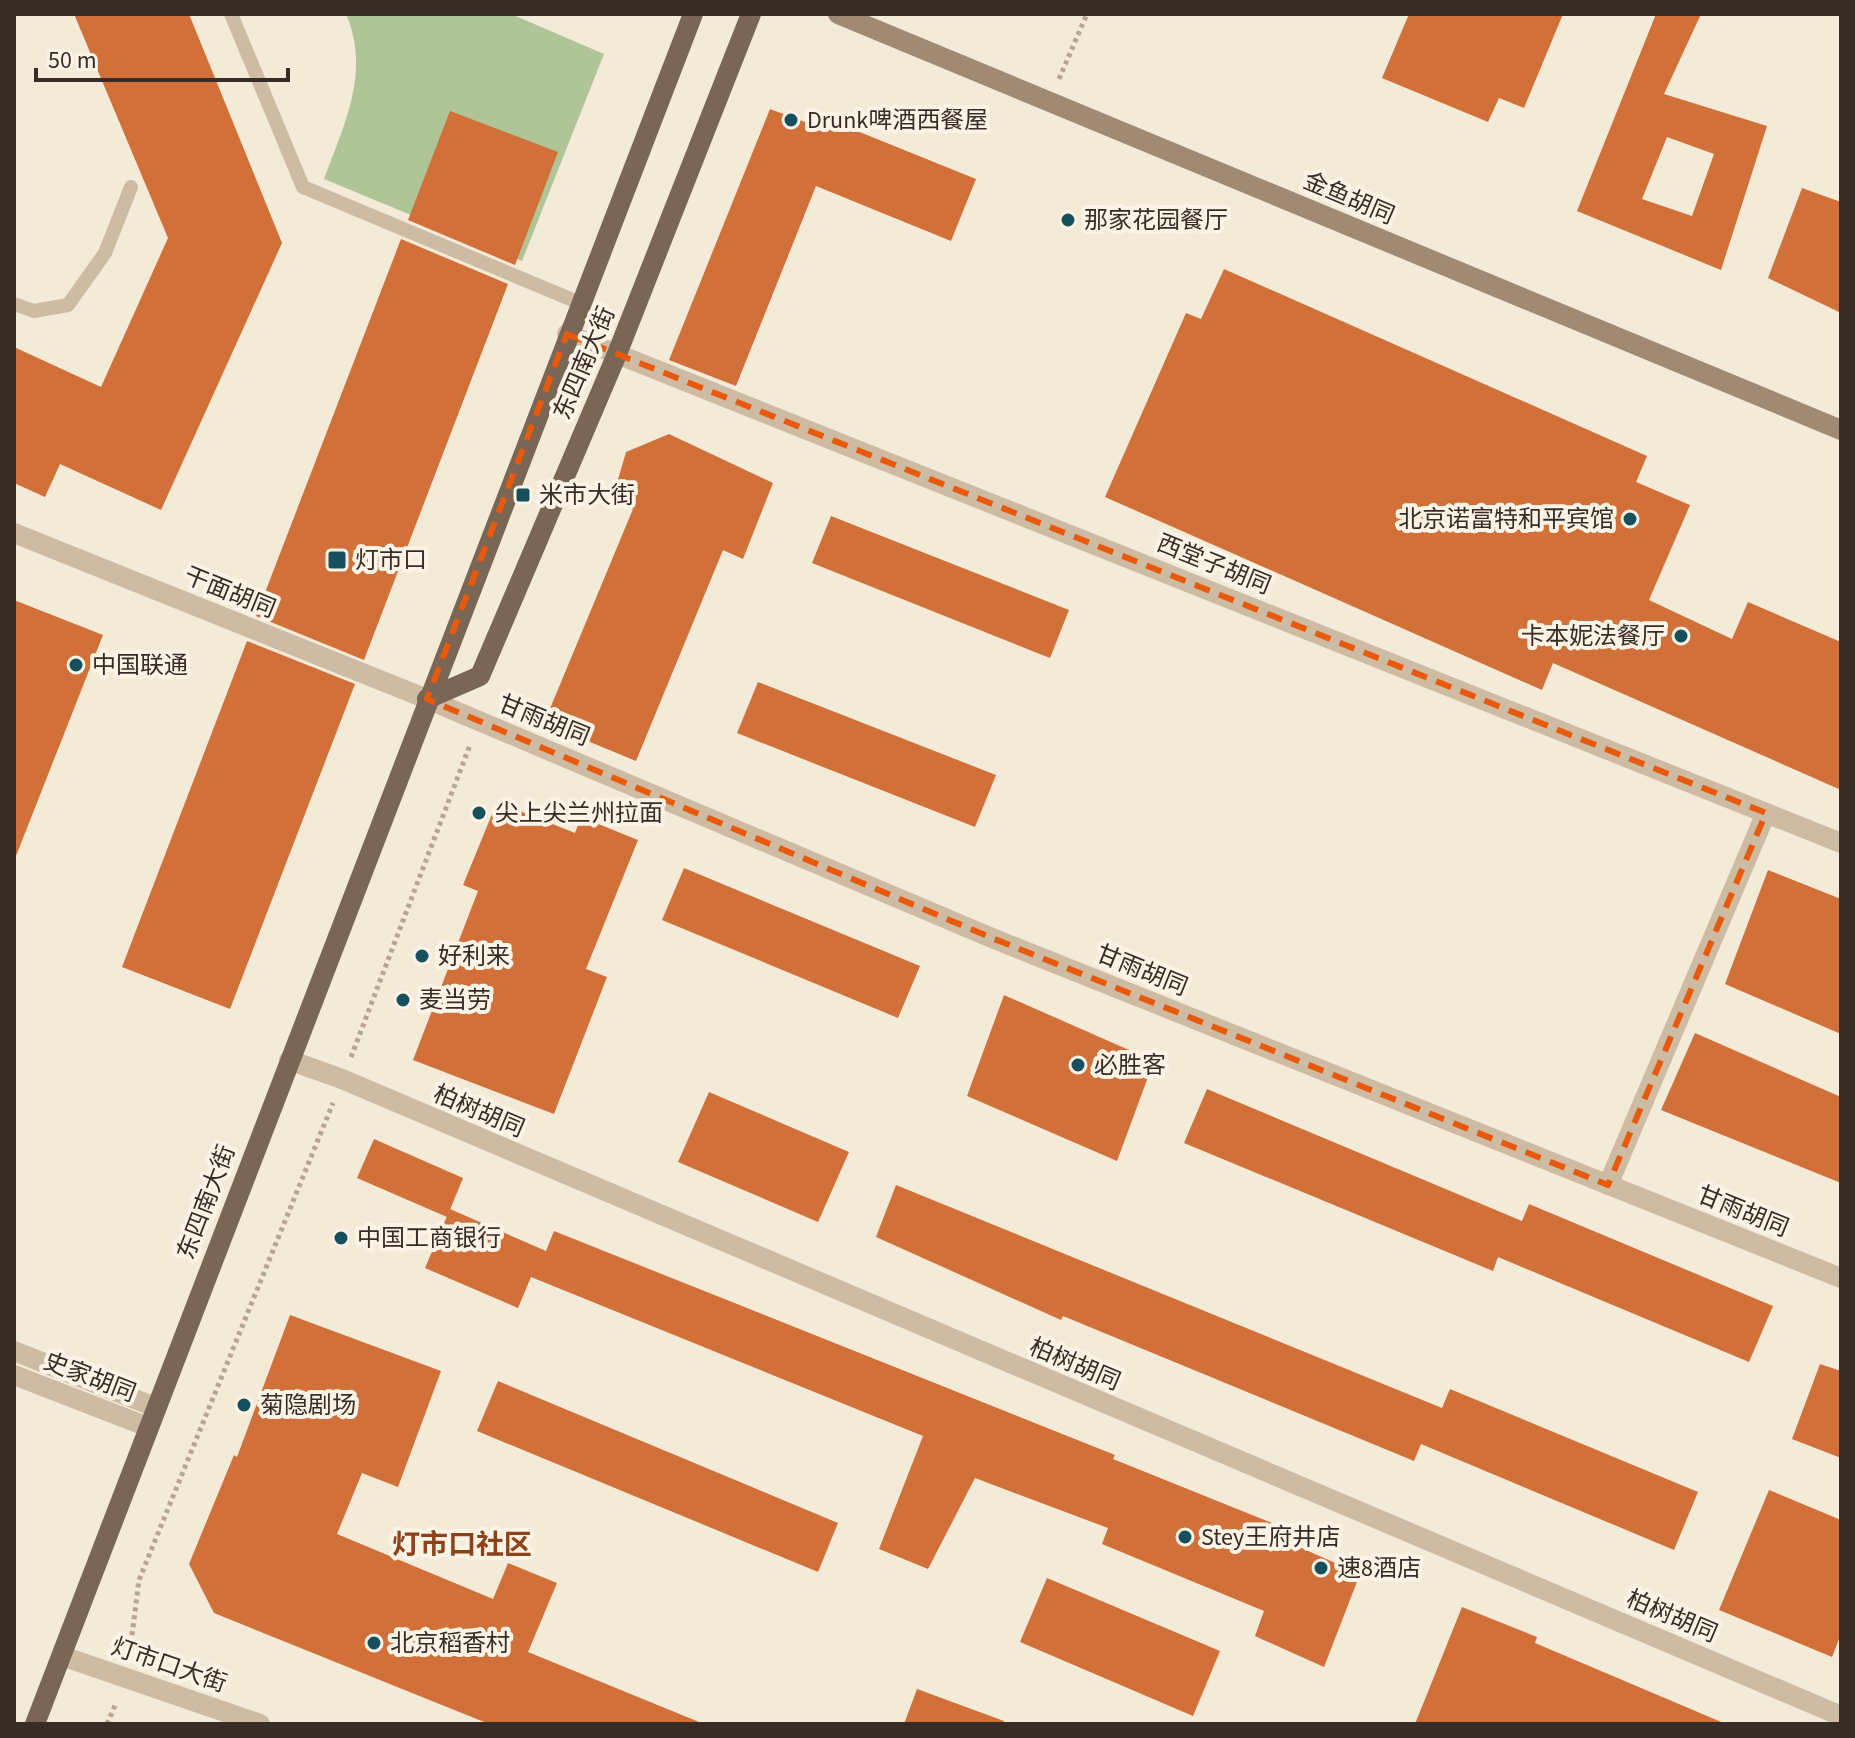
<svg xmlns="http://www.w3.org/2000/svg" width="1855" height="1738" viewBox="0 0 1855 1738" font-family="'Source Sans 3','Noto Sans SC',sans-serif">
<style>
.green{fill:#afc497}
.building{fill:#d17038;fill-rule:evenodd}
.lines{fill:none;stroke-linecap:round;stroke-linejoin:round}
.path{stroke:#b8a58d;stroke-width:5;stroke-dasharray:4 4;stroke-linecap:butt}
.service{stroke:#cdbba3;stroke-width:14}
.minor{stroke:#cdbba3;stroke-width:20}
.tertiary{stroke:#cdbba3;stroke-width:20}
.secondary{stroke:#a08a74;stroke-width:20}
.primary{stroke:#7a6655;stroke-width:20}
.marked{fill:none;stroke:#e8590c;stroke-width:6;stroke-dasharray:16 10;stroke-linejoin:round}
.poi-dot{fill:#174f5c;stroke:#fbf3e5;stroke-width:3}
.labels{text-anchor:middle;stroke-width:8;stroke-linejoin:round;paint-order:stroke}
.poi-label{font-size:24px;fill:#372d26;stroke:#fbf3e5;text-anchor:start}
.street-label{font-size:24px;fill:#372d26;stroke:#fbf3e5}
.quarter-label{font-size:28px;font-weight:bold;fill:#8d4217;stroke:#fbf3e5}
</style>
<rect width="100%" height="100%" fill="#f4ead8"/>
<!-- green -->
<path class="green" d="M346,14H511L604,54L522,261L324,179C344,125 371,72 346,14Z"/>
<!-- building -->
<g class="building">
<polygon points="74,14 189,14 282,243 161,510 60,464 45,497 14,483 14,347 101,387 168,238"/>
<polygon points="1409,14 1563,14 1524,108 1499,98 1488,122 1382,78"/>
<path d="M1656,14H1701L1664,94L1767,126L1721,270L1577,211ZM1667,137L1714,154L1692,216L1642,199Z"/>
<polygon points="770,109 805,122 810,112 976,179 951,241 816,186 736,386 669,360"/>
<polygon points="450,111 558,152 515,265 408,220"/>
<polygon points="1802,188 1841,202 1841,313 1768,278"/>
<polygon points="401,239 508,284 364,660 256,616"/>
<polygon points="1224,269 1647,456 1636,482 1690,505 1649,600 1732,639 1748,602 1841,642 1841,790 1553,663 1542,690 1105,497 1186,313 1201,319"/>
<polygon points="669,434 773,483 743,559 723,550 636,761 544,723 633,509 612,500 626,452"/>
<polygon points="831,516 1069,610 1050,658 812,563"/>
<polygon points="14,600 103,635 16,856 14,855"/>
<polygon points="247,641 355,684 230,1009 122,967"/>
<polygon points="758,682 996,775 975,827 737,733"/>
<polygon points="497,802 575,833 581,817 638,840 586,969 607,977 554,1114 413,1060 478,891 463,885"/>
<polygon points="684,868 920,966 898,1018 662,920"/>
<polygon points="1768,870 1841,899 1841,1034 1725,984"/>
<polygon points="1004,995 1154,1061 1117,1161 967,1096"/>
<polygon points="1695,1033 1841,1097 1841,1183 1661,1110"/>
<polygon points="1207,1089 1522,1221 1529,1204 1773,1306 1749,1362 1498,1257 1493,1271 1184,1143"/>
<polygon points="709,1092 849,1152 818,1222 678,1162"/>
<polygon points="374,1139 463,1178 447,1217 357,1178"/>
<polygon points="896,1185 1442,1408 1450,1389 1698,1492 1674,1550 1421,1444 1414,1461 1063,1316 1061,1320 876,1237"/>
<polygon points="450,1209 546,1251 554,1231 1115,1455 1113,1459 1272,1523 1268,1533 1360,1574 1324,1667 1255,1636 1264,1611 1102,1544 1108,1528 975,1478 928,1569 879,1549 923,1436 531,1277 518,1308 425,1268"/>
<polygon points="290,1315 441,1371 398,1487 362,1473 337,1534 493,1599 508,1563 557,1583 528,1652 704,1724 489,1724 214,1613 189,1564 234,1455 237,1457"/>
<polygon points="1820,1364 1841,1371 1841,1458 1792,1439"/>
<polygon points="498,1381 838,1523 818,1572 477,1431"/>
<polygon points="1769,1490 1841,1520 1841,1634 1832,1657 1719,1610"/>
<polygon points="1047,1578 1220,1651 1193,1716 1020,1642"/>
<polygon points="1462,1607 1537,1637 1535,1643 1726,1724 1415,1724"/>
<polygon points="917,1689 1004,1721 1003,1724 904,1724"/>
</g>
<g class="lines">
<!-- path -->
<g class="path">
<polyline points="1059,79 1087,14"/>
<polyline points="351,1057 470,745"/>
<polyline points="130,1651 139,1580 333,1103"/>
<polyline points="107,1724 116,1703"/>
</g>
<!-- service -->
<g class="service">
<polyline points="231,14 303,187 580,303"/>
<polyline points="14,304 34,311 68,305 105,253 131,187"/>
</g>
<!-- minor -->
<g class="minor">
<polyline points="567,334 1841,843"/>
<polyline points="14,533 427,699"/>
<polyline points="289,1060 342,1079 1841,1716"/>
<polyline points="1608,1185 1766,813"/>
</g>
<!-- tertiary -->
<g class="tertiary">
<polyline points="427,699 992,938 1841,1278"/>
<polyline points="14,1351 155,1407"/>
<polyline points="14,1375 148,1427"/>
<polyline points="62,1656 260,1724"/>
</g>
<!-- secondary -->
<polyline class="secondary" points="838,14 1841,430"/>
<!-- primary -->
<g class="primary">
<polyline points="427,699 480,676 617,354 751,14"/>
<polyline points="35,1724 693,14"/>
</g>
</g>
<!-- marked area -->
<path class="marked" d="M567,334L1766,813L1608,1185L992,938L427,699Z"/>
<!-- markers -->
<g class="poi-dot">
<circle cx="791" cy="120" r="8"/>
<circle cx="1068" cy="220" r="8"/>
<rect x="515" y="487" width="16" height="16" rx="4"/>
<circle cx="1630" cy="519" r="8"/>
<rect x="327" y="550" width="20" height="20" rx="4"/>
<circle cx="1681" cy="636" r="8"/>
<circle cx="76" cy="665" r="8"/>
<circle cx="479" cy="813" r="8"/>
<circle cx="422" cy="956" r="8"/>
<circle cx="403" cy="1000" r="8"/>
<circle cx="1078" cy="1065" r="8"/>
<circle cx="341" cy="1238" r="8"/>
<circle cx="244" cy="1405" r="8"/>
<circle cx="1185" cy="1537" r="8"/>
<circle cx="1321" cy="1568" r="8"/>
<circle cx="374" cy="1643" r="8"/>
</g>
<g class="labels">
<!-- poi labels -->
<g class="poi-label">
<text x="807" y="128">Drunk啤酒西餐屋</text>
<text x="1084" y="228">那家花园餐厅</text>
<text x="539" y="503">米市大街</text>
<text x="1614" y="527" text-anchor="end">北京诺富特和平宾馆</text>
<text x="355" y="568">灯市口</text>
<text x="1665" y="644" text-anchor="end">卡本妮法餐厅</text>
<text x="92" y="673">中国联通</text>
<text x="495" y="821">尖上尖兰州拉面</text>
<text x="438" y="964">好利来</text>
<text x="419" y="1008">麦当劳</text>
<text x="1094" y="1073">必胜客</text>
<text x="357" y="1246">中国工商银行</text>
<text x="260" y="1413">菊隐剧场</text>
<text x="1201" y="1545">Stey王府井店</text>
<text x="1337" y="1576">速8酒店</text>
<text x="390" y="1651">北京稻香村</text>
</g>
<!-- street labels -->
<g class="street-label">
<text transform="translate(1349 198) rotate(23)" y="8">金鱼胡同</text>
<text transform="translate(584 363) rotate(-67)" y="8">东四南大街</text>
<text transform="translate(1214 564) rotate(22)" y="8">西堂子胡同</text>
<text transform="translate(230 592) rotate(22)" y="8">干面胡同</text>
<text transform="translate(544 720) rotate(22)" y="8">甘雨胡同</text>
<text transform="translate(1142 970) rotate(22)" y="8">甘雨胡同</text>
<text transform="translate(479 1111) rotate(23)" y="8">柏树胡同</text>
<text transform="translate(206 1202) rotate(-69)" y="8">东四南大街</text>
<text transform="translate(1743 1211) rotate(22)" y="8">甘雨胡同</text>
<text transform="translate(1075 1364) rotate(23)" y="8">柏树胡同</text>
<text transform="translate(90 1377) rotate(21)" y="8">史家胡同</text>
<text transform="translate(1672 1616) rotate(23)" y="8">柏树胡同</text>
<text transform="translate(169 1665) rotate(19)" y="8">灯市口大街</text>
</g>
<!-- quarter labels -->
<g class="quarter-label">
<text x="462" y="1554">灯市口社区</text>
</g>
</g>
<!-- border -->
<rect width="1855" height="1738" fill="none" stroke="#372d26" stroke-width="32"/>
<!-- scale -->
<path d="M36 68v12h252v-12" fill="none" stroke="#372d26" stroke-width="4"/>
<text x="48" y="68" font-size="24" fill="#372d26" stroke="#fbf3e5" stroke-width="6" paint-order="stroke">50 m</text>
</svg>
